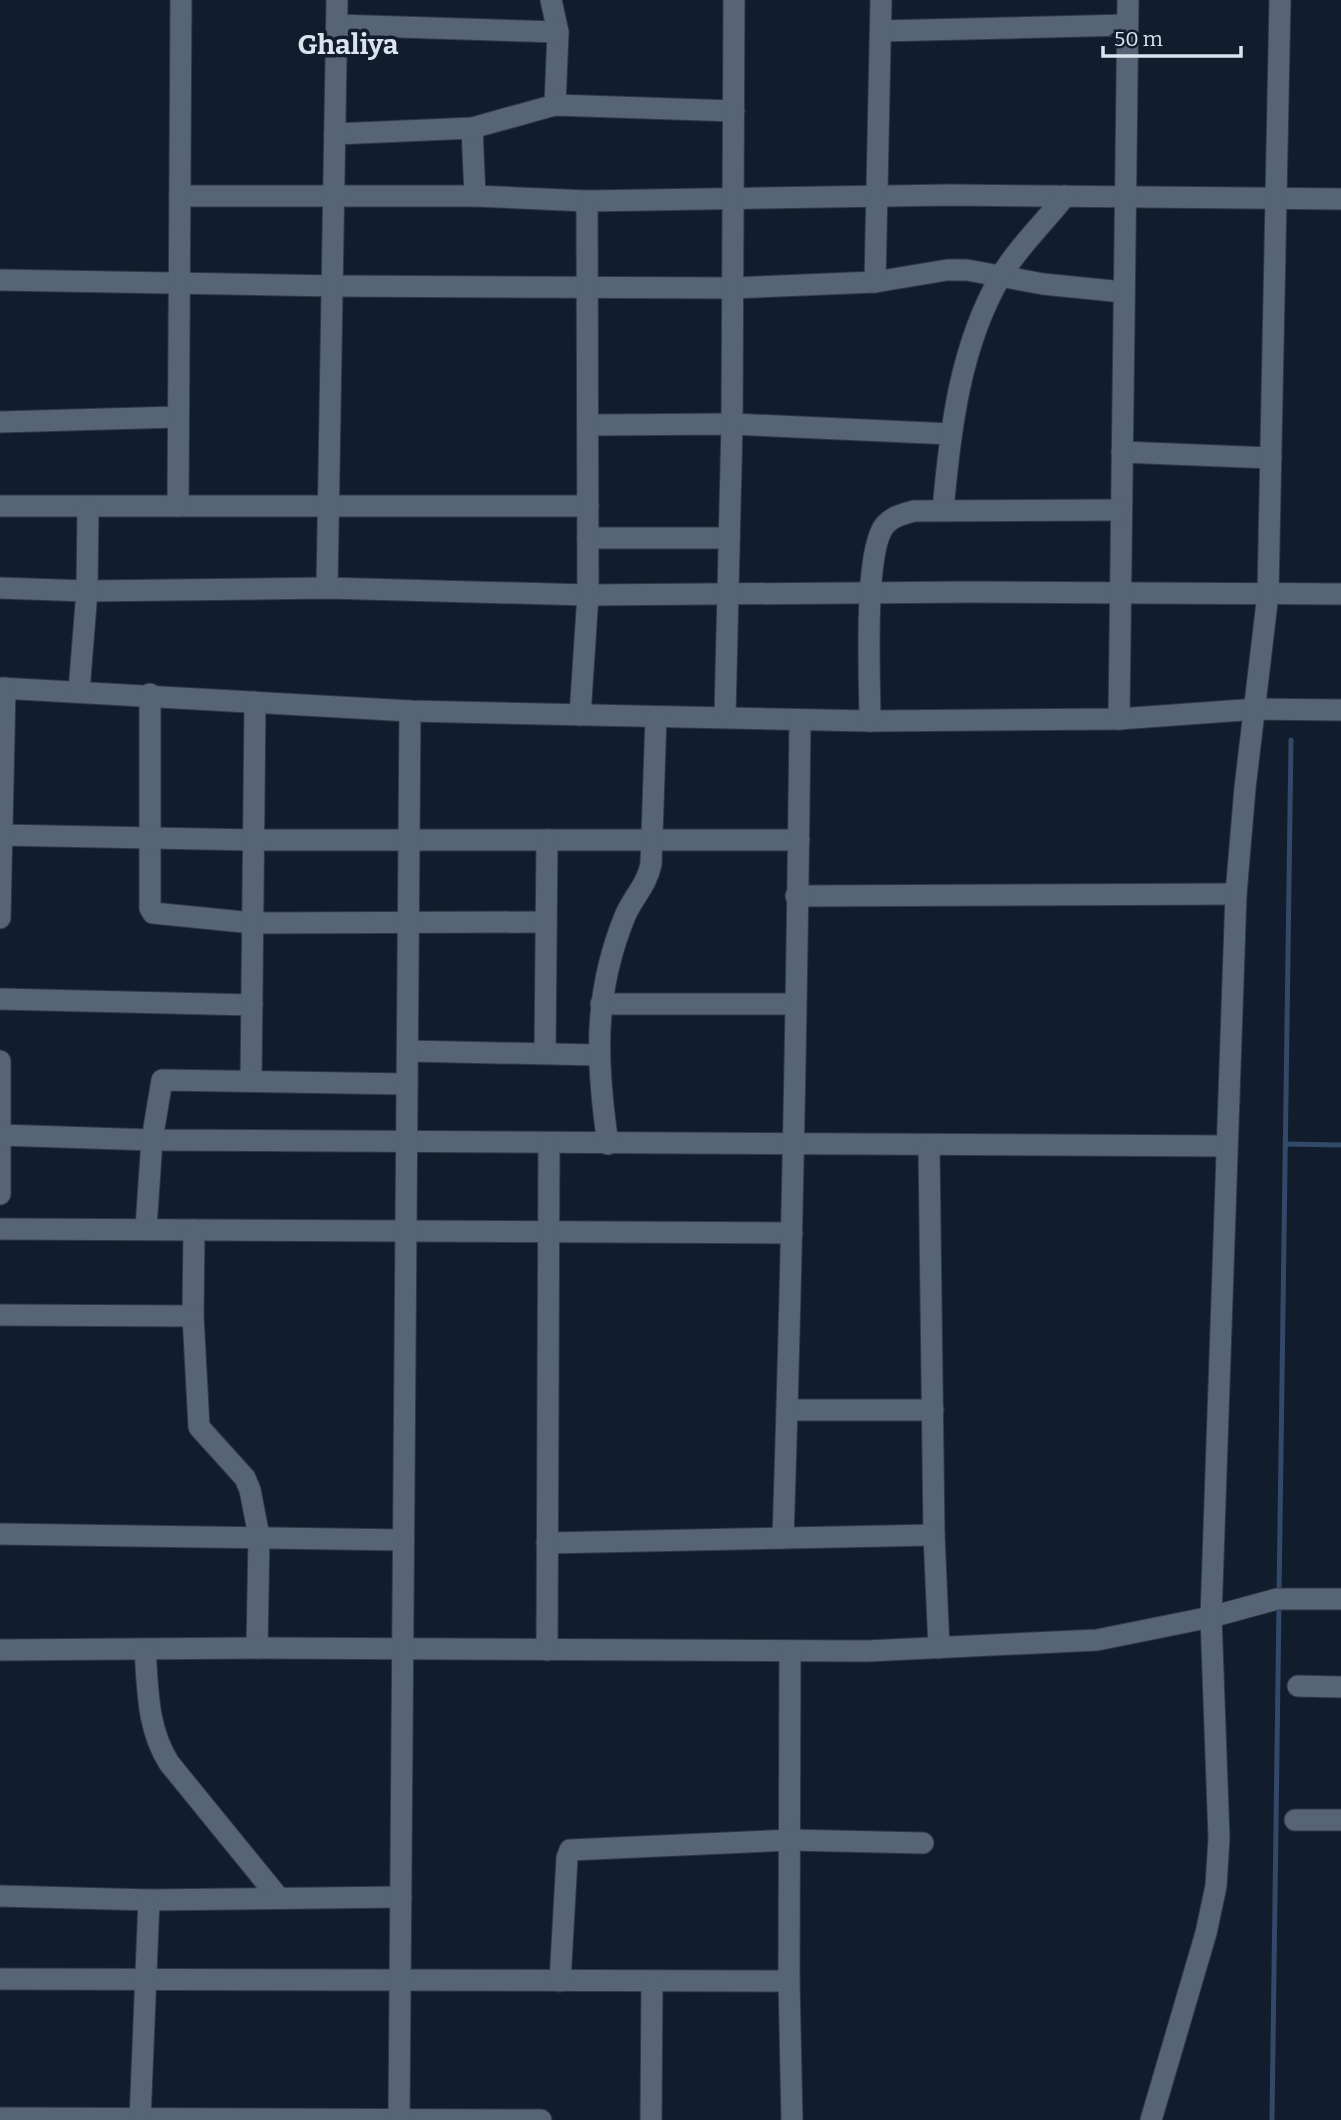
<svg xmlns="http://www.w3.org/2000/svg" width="1341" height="2120" viewBox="0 0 1341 2120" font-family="Bitter,serif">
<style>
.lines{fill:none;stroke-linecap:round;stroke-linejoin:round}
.stream{stroke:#334968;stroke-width:5}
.minor-casing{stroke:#313844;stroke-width:23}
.minor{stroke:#566476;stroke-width:21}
.labels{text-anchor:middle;stroke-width:7;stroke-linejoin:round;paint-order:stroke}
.district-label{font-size:28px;font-weight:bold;fill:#dbe4ee;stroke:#111d2c}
</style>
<rect width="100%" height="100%" fill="#111d2c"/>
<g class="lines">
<!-- stream -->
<g class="stream">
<polyline points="1285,1144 1341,1145"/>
<polyline points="1279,1595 1291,740"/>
<polyline points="1272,2120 1279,1604"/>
</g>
<!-- minor casing -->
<g class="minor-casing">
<g id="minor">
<polyline points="551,0 558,32 555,105"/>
<polyline points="337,25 558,32"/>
<polyline points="881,31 1127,25"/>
<polyline points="472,128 475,196"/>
<polyline points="335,134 472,128 555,105 734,111"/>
<polyline points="180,196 475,196 587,201 949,195 1341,199"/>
<polyline points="0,280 333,286 732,288 875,282 947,270 967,270 1043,284 1123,292"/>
<polyline points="875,282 881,0"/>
<polyline points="0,422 177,417"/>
<polyline points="590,425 732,424 951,434"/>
<polyline points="1122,452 1271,458"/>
<polyline points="0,506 588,506"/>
<polyline points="178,506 181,0"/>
<path d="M943,510C950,431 960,345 1001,276C1018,247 1045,222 1065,196"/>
<polyline points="588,538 729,538"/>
<polyline points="0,588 87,591 327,588 588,595 968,592 1341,594"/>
<polyline points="327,588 337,0"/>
<polyline points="0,688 410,711 870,721 1119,719 1257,709 1341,710"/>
<polyline points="79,691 87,591 88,508"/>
<polyline points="150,694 150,908 153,913 253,923 545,922"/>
<polyline points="580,715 588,595 587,201"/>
<polyline points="725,716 732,424 734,0"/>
<polyline points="1119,719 1128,0"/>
<path d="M870,721C870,682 863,551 885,525C893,516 903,514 914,511L1120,510"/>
<polyline points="0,835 253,840 799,840"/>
<polyline points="796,896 1236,894"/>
<polyline points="0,918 5,688"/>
<polyline points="0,999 252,1005"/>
<polyline points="601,1004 794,1004"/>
<polyline points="409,1051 597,1055"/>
<polyline points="545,1053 547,840"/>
<polyline points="0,1061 0,1194"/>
<polyline points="251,1081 255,702"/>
<polyline points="0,1135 152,1140 1227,1146"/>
<path d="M608,1144C596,1062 593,994 625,916C633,897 647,885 651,864L656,717"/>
<polyline points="929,1146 934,1535 939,1648"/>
<polyline points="146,1228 152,1140 162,1080 407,1084"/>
<polyline points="0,1229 792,1233"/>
<polyline points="194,1230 193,1316 199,1427 245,1478 250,1490 259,1536 257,1648"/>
<polyline points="0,1315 193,1316"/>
<polyline points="787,1410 933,1410"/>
<polyline points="0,1534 403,1540"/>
<path d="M783,1538C792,1265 797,992 800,720"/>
<polyline points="547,1543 934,1535"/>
<polyline points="0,1650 257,1648 867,1651 1097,1640 1211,1617 1277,1599 1341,1599"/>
<path d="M145,1650C148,1690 147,1728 169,1763L278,1897"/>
<polyline points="547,1650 549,1143"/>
<polyline points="790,1652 789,1981 792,2120"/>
<polyline points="1298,1686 1341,1687"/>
<polyline points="1295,1820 1341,1820"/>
<polyline points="0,1896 149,1900 401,1897"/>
<polyline points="0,1979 789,1981"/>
<polyline points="560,1981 567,1858 570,1850 791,1840 923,1843"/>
<polyline points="0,2118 541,2120"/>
<polyline points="140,2120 149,1900"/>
<polyline points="399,2120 410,711"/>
<polyline points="651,2120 652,1981"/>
<polyline points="1151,2120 1206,1933 1216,1886 1219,1838 1211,1617 1236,894 1245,788 1268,594 1280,0"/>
</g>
</g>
<!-- minor -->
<use href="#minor" class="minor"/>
</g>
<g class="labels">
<!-- district labels -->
<g class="district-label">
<text x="348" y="54">Ghaliya</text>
</g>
</g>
<!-- scale -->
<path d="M1103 46v10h138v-10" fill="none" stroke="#dbe4ee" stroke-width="3.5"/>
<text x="1114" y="46" font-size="21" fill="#dbe4ee" stroke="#111d2c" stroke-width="5" paint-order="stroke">50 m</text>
</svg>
